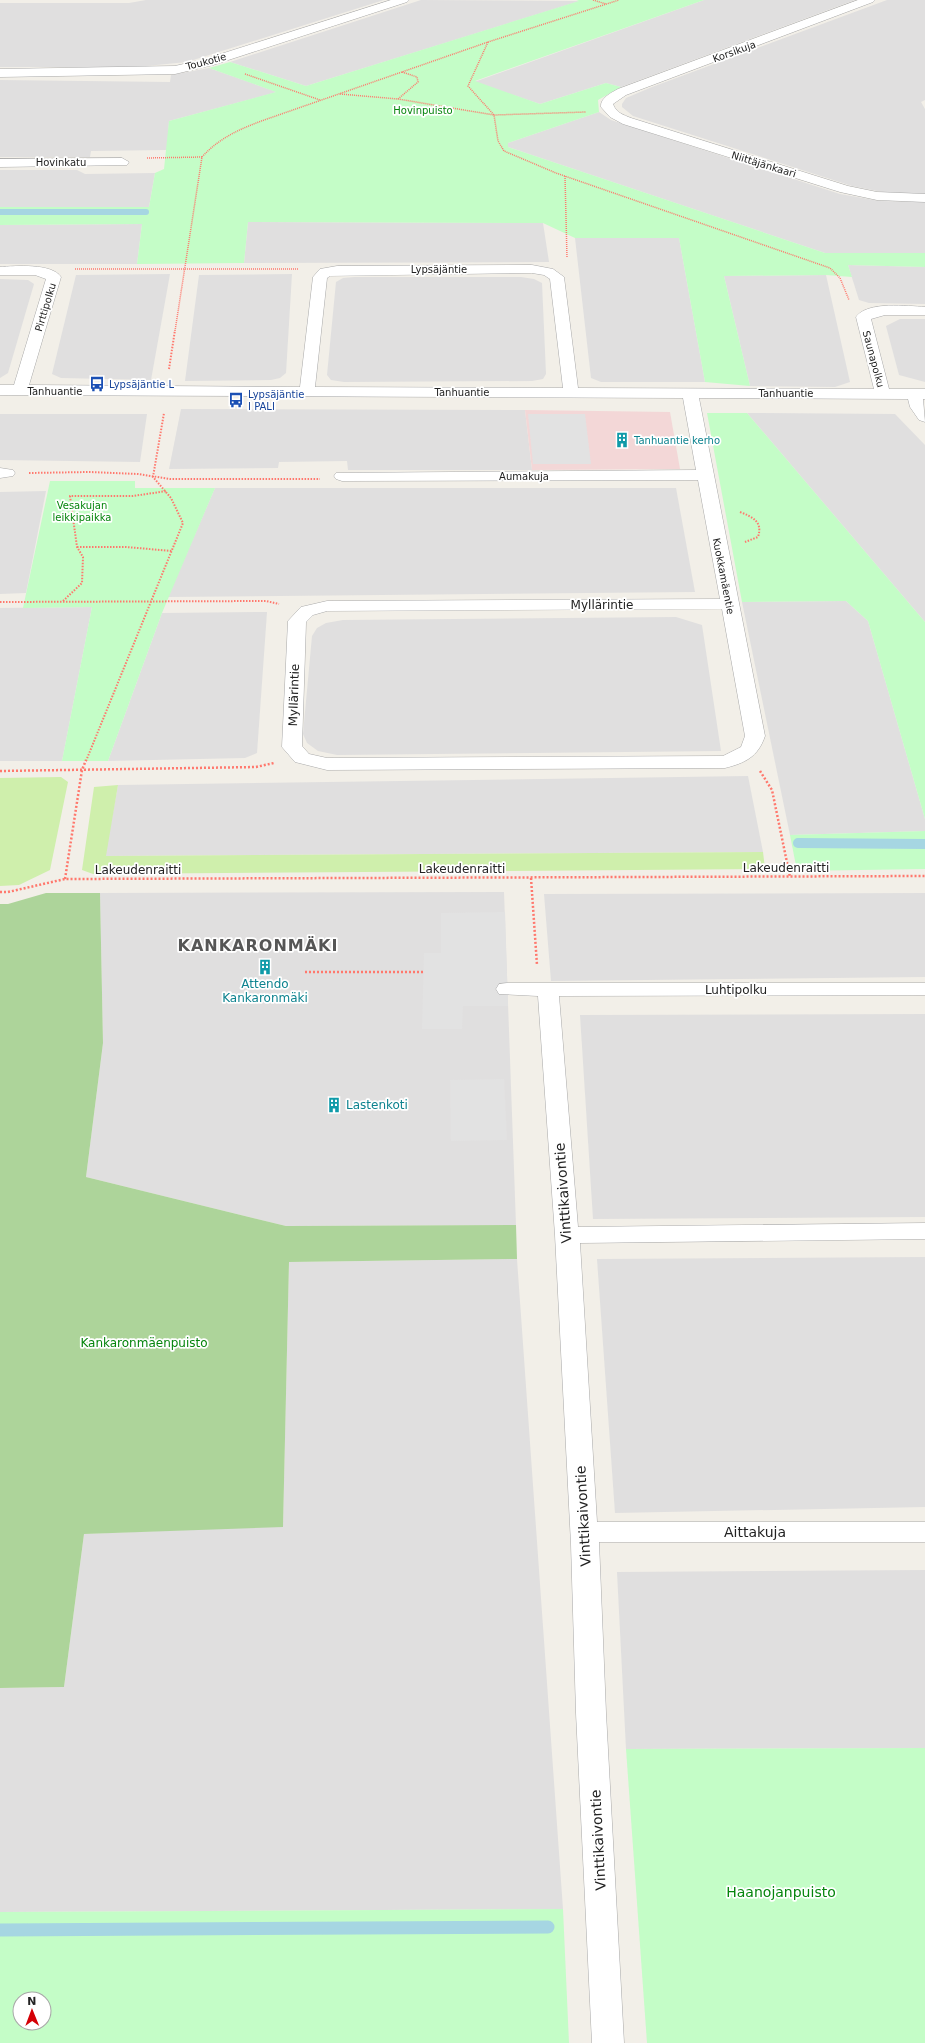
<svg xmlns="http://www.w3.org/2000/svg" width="925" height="2043" viewBox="0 0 925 2043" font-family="'DejaVu Sans',sans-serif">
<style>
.residential{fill:#e0dfdf}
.commercial{fill:#f3d7d7}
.grass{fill:#cfefac}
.forest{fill:#add49a}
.park{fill:#c4fdc7;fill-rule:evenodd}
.parking{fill:#e2e2e2}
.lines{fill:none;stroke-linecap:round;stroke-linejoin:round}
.stream-far2{stroke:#a6d6e2;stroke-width:6}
.stream-far1{stroke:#a6d6e2;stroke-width:10}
.stream{stroke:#a6d6e2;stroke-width:13}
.minor-casing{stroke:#a9a9a9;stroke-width:1}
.path-far2{stroke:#ff786d;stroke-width:1.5;stroke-dasharray:1 1;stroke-linecap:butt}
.path-far1{stroke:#ff786d;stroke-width:2;stroke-dasharray:1.5 1.5;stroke-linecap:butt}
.path{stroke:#ff786d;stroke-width:2.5;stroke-dasharray:2 2;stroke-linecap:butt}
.minor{fill:#fff;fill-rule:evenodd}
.labels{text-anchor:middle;stroke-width:3.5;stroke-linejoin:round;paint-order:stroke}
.far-street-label{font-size:10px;fill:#222;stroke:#fff}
.far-park-label{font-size:10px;fill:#05850c;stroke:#fff}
.far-transit-label{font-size:10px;fill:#164399;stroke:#fff;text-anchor:start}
.far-culture-label{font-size:10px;fill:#0d838f;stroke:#fff;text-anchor:start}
.street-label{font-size:12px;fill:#222;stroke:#fff}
.culture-label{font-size:12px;fill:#0d838f;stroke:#fff}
.park-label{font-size:12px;fill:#05850c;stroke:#fff}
.near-street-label{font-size:14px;fill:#222;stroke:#fff}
.near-park-label{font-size:14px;fill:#05850c;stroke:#fff}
.district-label{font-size:16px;font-weight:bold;letter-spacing:1px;fill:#555;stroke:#fff}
</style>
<rect width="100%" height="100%" fill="#f2efe8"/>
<!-- residential -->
<g class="residential">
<polygon points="146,0 384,0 187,62 136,67 0,67 0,3 129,3"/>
<polygon points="421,0 580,1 306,86 230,62"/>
<polygon points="704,0 855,0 621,87 606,83 540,104 474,82"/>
<polygon points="887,0 925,0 925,100 921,102 925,109 925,194 882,192 852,186 633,116 622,107 622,104 626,98 652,87"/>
<polygon points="209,68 277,92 169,121 167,150 91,151 90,157 0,157 0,80 170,82 171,75"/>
<polygon points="599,112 611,120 840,194 880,201 925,202 925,253 825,253 508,147 508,143"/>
<polygon points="0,170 77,170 85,174 155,173 149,207 0,207"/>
<polygon points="248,222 543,223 549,262 244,263"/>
<polygon points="142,224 137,264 0,264 0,225"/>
<polygon points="575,238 679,238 705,382 601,382 591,378"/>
<polygon points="848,265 925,267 925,304 869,303 859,300"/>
<polygon points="170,274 151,380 61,378 52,374 76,275"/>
<polygon points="292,274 286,373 280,378 271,380 185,381 199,275"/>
<polygon points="826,275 850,382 835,387 750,386 724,276"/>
<polygon points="354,277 521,277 534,279 542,283 546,374 543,379 532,381 344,382 331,380 327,375 336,282 343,278"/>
<polygon points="0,279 28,280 34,284 8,373 0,378"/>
<polygon points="900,319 925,319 925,382 899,375 886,326"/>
<polygon points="181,409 525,410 532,470 348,470 347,461 279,462 278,468 169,469"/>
<polygon points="747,413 895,414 925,445 925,622"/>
<polygon points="0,414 147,414 140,462 0,460"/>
<polygon points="215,488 676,488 695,592 168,597"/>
<polygon points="46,491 26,593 0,594 0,492"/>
<polygon points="846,601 868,621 925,819 925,831 790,835 742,602"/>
<polygon points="92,607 62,761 0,761 0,608"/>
<polygon points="267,612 257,753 245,758 108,761 162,613"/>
<polygon points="676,617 702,625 721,751 337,755 318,751 307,743 303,734 312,636 317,628 326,623 343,620"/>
<polygon points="748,776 763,852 105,856 118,785"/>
<polygon points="504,892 516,1225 286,1226 86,1177 103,1043 100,893"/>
<polygon points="925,893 925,977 551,981 544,894"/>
<polygon points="925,1014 925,1217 593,1219 580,1015"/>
<polygon points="925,1257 925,1507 615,1513 597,1259"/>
<polygon points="517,1259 563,1909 0,1912 0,1688 64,1687 84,1534 283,1526 289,1262"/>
<polygon points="925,1570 925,1748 626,1749 617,1572"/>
</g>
<!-- commercial -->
<polygon class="commercial" points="525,410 670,412 680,469 532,470"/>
<!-- grass -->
<g class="grass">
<polygon points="61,777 68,782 50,870 19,885 0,886 0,778"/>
<polygon points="118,785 106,856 763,852 765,869 93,874 82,870 94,787"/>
</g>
<!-- forest -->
<polygon class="forest" points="46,893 100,893 103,1043 86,1177 286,1226 516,1225 517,1259 289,1262 283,1527 84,1534 64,1687 0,1688 0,904 8,904"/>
<!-- park -->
<g class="park">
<polygon points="576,0 704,0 475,81 540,104 606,83 621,87 598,100 599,112 508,143 508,147 825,253 925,253 925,267 848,265 852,277 826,275 724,276 750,386 705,382 679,238 575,238 543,223 248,222 244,263 137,264 142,224 0,225 0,207 149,207 155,173 164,169 169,121 276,92 209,68 230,62 306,86 579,1"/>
<polygon points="707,413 747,413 925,622 925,819 868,621 846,601 742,602"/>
<polygon points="50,481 135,481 135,488 215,488 162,613 108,761 62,761 92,607 23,608"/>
<polygon points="925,831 925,869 797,871 790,835"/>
<polygon points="925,1748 925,2043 647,2043 626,1749"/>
<path d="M563,1909L569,2043H0V1912ZM20,1999H44V2023H20Z"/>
</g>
<!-- parking -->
<g class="parking">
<polygon points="528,414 585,414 591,464 533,464"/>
<polygon points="505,912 508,1006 463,1006 462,1029 422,1029 424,953 441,953 441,913"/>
<polygon points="504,1079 507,1140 451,1141 450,1080"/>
</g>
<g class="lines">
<!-- stream-far2 -->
<polyline class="stream-far2" points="0,212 146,212"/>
<!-- stream-far1 -->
<polyline class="stream-far1" points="798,843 925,844"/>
<!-- stream -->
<polyline class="stream" points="0,1930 548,1927"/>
<!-- minor casing -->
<g class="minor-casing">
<g id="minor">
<polygon points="391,0 409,0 407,2 213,65 175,74 0,77 0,69 175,66 205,59"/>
<path d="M858,0H875L873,2L626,95L613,104C616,113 624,115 631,118L848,186L877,192L925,194V202L877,200L840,192L623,124L610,117L601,107C600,98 611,93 618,89Z"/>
<polygon points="122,158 129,162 127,165 0,167 0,159"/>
<path d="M532,265L553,269L564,277L578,388L874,389L856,317C867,301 908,306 925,307V315H885L871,319L889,389H925V399H923L925,422L919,420L910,407L908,399L699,398L765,736C758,757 745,763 725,768L327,770L295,762L282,747L288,621L301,607L327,601L720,599L698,480L342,481L336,479L334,476L336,473L696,470L683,398L0,395V385H14L46,279L35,275H0V267C15,266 52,263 61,277L29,385L300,387L313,277L320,269L337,266ZM532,273L544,275L550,279L563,388L315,387L327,278L330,276ZM722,609L745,736L741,747L723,756L327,758L309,754L302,746L306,622L313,615L327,611Z"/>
<polygon points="0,468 13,470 15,473 13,476 0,478"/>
<polygon points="507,983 925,983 925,995 559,996 578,1227 925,1223 925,1239 580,1243 597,1522 925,1522 925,1542 599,1542 606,1713 624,2043 592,2043 576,1713 571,1544 555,1235 538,996 499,994 496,989 499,984"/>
</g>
</g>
<!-- path-far2 -->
<g class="path-far2">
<polyline points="593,0 606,4"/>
<polyline points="488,42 468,86 494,115 498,141 504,151 556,173 830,268 840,278 849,300"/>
<polyline points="245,74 320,100"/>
<polyline points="340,94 398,99 494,115 586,112"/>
<polyline points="398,99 418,82 417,77 402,72"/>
<polyline points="147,158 202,157"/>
<polyline points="565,176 567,258"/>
<polyline points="75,269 298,269"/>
<path d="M175,331L202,157C220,137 242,128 267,119L488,42L619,0"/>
</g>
<!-- path-far1 -->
<g class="path-far1">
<polyline points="169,369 175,330"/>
<polyline points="29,473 89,472 138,474 170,479 320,479"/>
<path d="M740,512C753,517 763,522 758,537L745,542"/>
<polyline points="77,547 126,547 172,551"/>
<polyline points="63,601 82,583 83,557 77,547 70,496 133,496 167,491"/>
<polyline points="0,602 266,601 279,604"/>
<polyline points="86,761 183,523 171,498 153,477 164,413"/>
</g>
<!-- path -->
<g class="path">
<polyline points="0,771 256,767 274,763"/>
<polyline points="760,771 772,790 790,877"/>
<polyline points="531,878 537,965"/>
<polyline points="65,879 82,770 86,760"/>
<polyline points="0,892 8,892 65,879 925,876"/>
<polyline points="305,972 423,972"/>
</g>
<!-- minor -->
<use href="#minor" class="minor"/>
</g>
<!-- icons -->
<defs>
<g id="bus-bare" transform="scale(1.2)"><path d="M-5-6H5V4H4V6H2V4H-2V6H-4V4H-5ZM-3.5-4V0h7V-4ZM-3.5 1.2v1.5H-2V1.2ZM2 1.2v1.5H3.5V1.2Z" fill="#1a4fb4" stroke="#fff" stroke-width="2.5" paint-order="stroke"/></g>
<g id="building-bare" transform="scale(1.2)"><path d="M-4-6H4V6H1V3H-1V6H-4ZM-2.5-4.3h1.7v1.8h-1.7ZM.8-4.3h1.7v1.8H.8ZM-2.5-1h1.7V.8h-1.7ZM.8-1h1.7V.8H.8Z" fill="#0f9aa8" stroke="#fff" stroke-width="2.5" paint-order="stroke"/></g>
</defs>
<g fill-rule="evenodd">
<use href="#bus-bare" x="97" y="384"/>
<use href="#bus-bare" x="236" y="400"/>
<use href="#building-bare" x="622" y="440"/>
<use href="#building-bare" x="265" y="967"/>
<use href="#building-bare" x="334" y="1105"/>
</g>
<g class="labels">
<!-- far-street labels -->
<g class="far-street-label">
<text transform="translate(734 51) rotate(-20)" y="4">Korsikuja</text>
<text transform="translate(206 61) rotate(-15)" y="4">Toukotie</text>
<text x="61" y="166">Hovinkatu</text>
<text transform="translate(764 164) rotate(17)" y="4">Niittäjänkaari</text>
<text x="439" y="273">Lypsäjäntie</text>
<text transform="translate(45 307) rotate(-73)" y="4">Pirttipolku</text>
<text transform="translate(874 359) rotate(75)" y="4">Saunapolku</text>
<text x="55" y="395">Tanhuantie</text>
<text x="462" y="396">Tanhuantie</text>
<text x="786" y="397">Tanhuantie</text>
<text x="524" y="480">Aumakuja</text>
<text transform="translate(724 576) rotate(79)" y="4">Kuokkamäentie</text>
</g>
<!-- far-park labels -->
<g class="far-park-label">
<text x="423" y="114">Hovinpuisto</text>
<text x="82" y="509">Vesakujan<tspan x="82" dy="12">leikkipaikka</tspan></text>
</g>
<!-- far-transit labels -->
<g class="far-transit-label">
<text x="109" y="388">Lypsäjäntie L</text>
<text x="248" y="398">Lypsäjäntie<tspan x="248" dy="12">I PALI</tspan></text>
</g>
<!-- far-culture labels -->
<g class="far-culture-label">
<text x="634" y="444">Tanhuantie kerho</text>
</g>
<!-- street labels -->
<g class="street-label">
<text x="602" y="609">Myllärintie</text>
<text transform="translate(294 695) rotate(-88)" y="4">Myllärintie</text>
<text x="786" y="872">Lakeudenraitti</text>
<text x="462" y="873">Lakeudenraitti</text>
<text x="138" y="874">Lakeudenraitti</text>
<text x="736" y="994">Luhtipolku</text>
</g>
<!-- culture labels -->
<g class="culture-label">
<text x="265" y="988">Attendo<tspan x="265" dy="14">Kankaronmäki</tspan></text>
<text x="346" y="1109" text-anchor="start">Lastenkoti</text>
</g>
<!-- park labels -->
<g class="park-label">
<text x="144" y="1347">Kankaronmäenpuisto</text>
</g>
<!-- near-street labels -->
<g class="near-street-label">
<text transform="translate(563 1193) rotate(-94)" y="5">Vinttikaivontie</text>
<text transform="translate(583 1516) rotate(-93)" y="5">Vinttikaivontie</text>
<text x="755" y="1537">Aittakuja</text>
<text transform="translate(598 1840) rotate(-93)" y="5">Vinttikaivontie</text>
</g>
<!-- near-park labels -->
<g class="near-park-label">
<text x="781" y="1897">Haanojanpuisto</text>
</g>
<!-- district labels -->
<g class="district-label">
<text x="258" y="951">KANKARONMÄKI</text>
</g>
</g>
<!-- north arrow -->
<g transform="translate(32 2011) rotate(359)"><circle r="19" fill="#ffffff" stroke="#a7a7a7"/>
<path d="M0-3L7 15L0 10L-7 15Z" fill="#d40006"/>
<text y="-6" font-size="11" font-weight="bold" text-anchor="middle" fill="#222222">N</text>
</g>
</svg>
